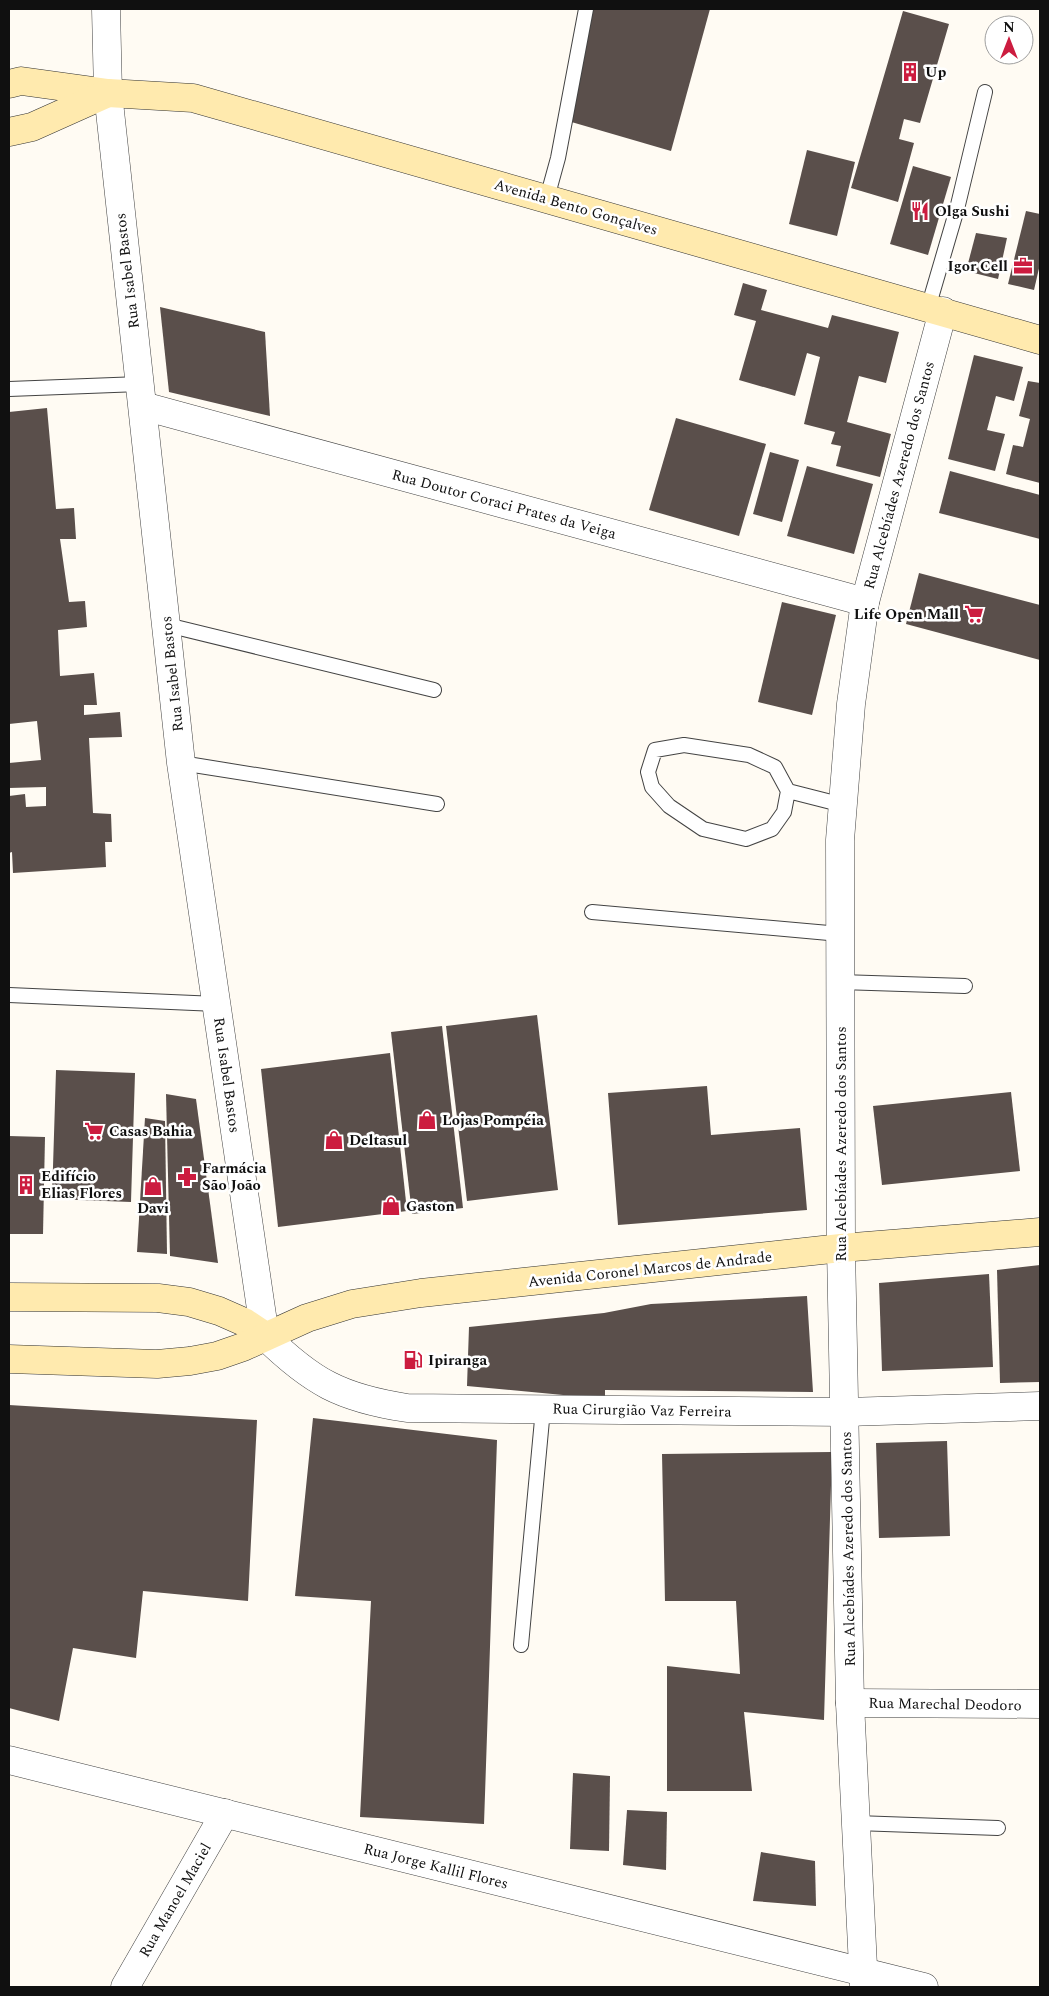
<svg xmlns="http://www.w3.org/2000/svg" width="1049" height="1996" viewBox="0 0 1049 1996" font-family="Spectral,serif">
<style>
.building{fill:#5a4f4b}
.lines{fill:none;stroke-linecap:round;stroke-linejoin:round}
.service-casing{stroke:#434343;stroke-width:16}
.minor-casing{stroke:#434343;stroke-width:29}
.tertiary-casing{stroke:#434343;stroke-width:29}
.secondary-casing{stroke:#323232;stroke-width:29}
.service{stroke:#fff;stroke-width:14}
.minor{stroke:#fff;stroke-width:28}
.tertiary{stroke:#fff;stroke-width:28}
.secondary{stroke:#ffeaae;stroke-width:28}
.labels{text-anchor:middle;stroke-width:5;stroke-linejoin:round;paint-order:stroke}
.poi-label{font-size:15px;font-weight:bold;fill:#101010;stroke:#fff;text-anchor:start}
.street-label{font-size:15px;fill:#101010;stroke:#fff}
</style>
<rect width="100%" height="100%" fill="#fffbf3"/>
<!-- building -->
<g class="building">
<polygon points="593,9 710,9 671,151 568,121"/>
<polygon points="903,11 949,24 920,123 904,119 899,139 914,143 898,202 851,188"/>
<polygon points="807,150 855,162 837,236 789,224"/>
<polygon points="913,166 951,177 928,255 890,244"/>
<polygon points="1026,211 1040,214 1040,264 1034,290 1008,284"/>
<polygon points="976,233 1007,238 998,279 966,271"/>
<polygon points="743,283 767,290 761,310 828,328 832,315 899,332 886,383 859,376 847,422 891,434 880,477 836,466 841,446 831,444 835,432 804,424 820,357 807,353 795,396 739,380 756,321 734,315"/>
<polygon points="160,307 265,332 270,416 169,392"/>
<polygon points="974,355 1023,367 1014,401 996,396 987,430 1005,434 995,471 948,459"/>
<polygon points="1028,381 1040,383 1040,483 1006,474 1013,445 1023,447 1030,419 1019,416"/>
<polygon points="47,408 56,509 74,508 76,539 60,539 69,602 85,601 87,627 58,630 60,676 94,673 97,705 84,705 84,715 120,712 122,737 89,738 93,813 111,814 112,842 105,842 106,867 13,873 12,852 9,853 9,796 25,794 26,807 46,806 46,787 9,788 9,763 41,760 37,721 9,724 9,412"/>
<polygon points="676,418 766,444 739,536 649,510"/>
<polygon points="770,452 799,460 782,522 753,514"/>
<polygon points="807,466 873,484 854,554 787,536"/>
<polygon points="950,471 1040,495 1040,539 939,513"/>
<polygon points="919,573 1040,605 1040,660 906,624"/>
<polygon points="782,602 836,615 812,715 758,702"/>
<polygon points="537,1015 558,1190 467,1201 446,1026"/>
<polygon points="442,1026 463,1208 412,1214 391,1032"/>
<polygon points="390,1053 407,1211 278,1227 261,1069"/>
<polygon points="56,1070 135,1073 131,1202 52,1199"/>
<polygon points="707,1086 711,1135 800,1128 807,1210 618,1225 608,1093"/>
<polygon points="1011,1092 1020,1171 882,1185 873,1106"/>
<polygon points="166,1094 196,1099 218,1263 170,1256"/>
<polygon points="145,1118 165,1121 167,1254 137,1252"/>
<polygon points="9,1136 45,1137 43,1234 9,1234"/>
<polygon points="1040,1265 1040,1382 1000,1383 997,1270"/>
<polygon points="989,1274 993,1367 882,1371 879,1283"/>
<polygon points="807,1296 813,1392 605,1390 605,1399 467,1386 469,1327 604,1313 651,1304"/>
<polygon points="9,1405 257,1420 248,1601 143,1591 136,1658 73,1648 59,1721 9,1708"/>
<polygon points="313,1418 497,1440 484,1824 360,1817 371,1601 295,1596"/>
<polygon points="947,1441 950,1536 879,1538 876,1443"/>
<polygon points="832,1452 824,1720 744,1712 752,1791 667,1791 667,1666 740,1674 736,1601 665,1601 662,1454"/>
<polygon points="573,1773 610,1776 609,1851 570,1849"/>
<polygon points="627,1810 667,1812 666,1870 623,1865"/>
<polygon points="761,1852 815,1861 816,1906 753,1901"/>
</g>
<g class="lines">
<!-- service casing -->
<g class="service-casing">
<g id="service">
<polyline points="547,198 558,158 586,9"/>
<polyline points="928,308 957,209 985,92"/>
<polyline points="9,389 140,384"/>
<polyline points="167,625 434,690"/>
<polyline points="181,763 437,804"/>
<polyline points="788,791 784,812 772,829 746,839 703,829 669,806 652,787 648,772 655,750 684,745 749,755 775,767 788,791 843,805"/>
<polyline points="592,912 840,934"/>
<polyline points="840,982 965,986"/>
<polyline points="9,995 217,1004"/>
<polyline points="521,1645 543,1409"/>
<polyline points="856,1823 998,1828"/>
</g>
</g>
<!-- minor casing -->
<g class="minor-casing">
<g id="minor">
<polyline points="106,9 108,93"/>
<polyline points="143,406 865,602"/>
<polyline points="850,1703 1040,1704"/>
<polyline points="125,1987 225,1813"/>
</g>
</g>
<!-- tertiary casing -->
<g class="tertiary-casing">
<g id="tertiary">
<path d="M108,93L181,763L265,1336C312,1382 341,1398 407,1408L846,1412L1040,1406"/>
<polyline points="9,1760 924,1987"/>
<polyline points="864,1987 850,1703 841,1248 840,840 851,704 865,602 943,311"/>
</g>
</g>
<!-- secondary casing -->
<g class="secondary-casing">
<g id="secondary">
<polyline points="9,84 21,81 108,93 193,98 1040,340"/>
<polyline points="9,132 32,127 108,93"/>
<polyline points="9,1297 158,1298 189,1302 219,1311 244,1322 265,1336"/>
<polyline points="9,1359 157,1364 190,1361 217,1356 243,1347 307,1318 352,1304 421,1293 841,1248 1040,1232"/>
</g>
</g>
<!-- service -->
<use href="#service" class="service"/>
<!-- minor -->
<use href="#minor" class="minor"/>
<!-- tertiary -->
<use href="#tertiary" class="tertiary"/>
<!-- secondary -->
<use href="#secondary" class="secondary"/>
</g>
<!-- icons -->
<defs>
<g id="building-bare" transform="scale(1.5)"><path d="M-4-6H4V6H1V3H-1V6H-4ZM-2.5-4.3h1.7v1.8h-1.7ZM.8-4.3h1.7v1.8H.8ZM-2.5-1h1.7V.8h-1.7ZM.8-1h1.7V.8H.8Z" fill="#cc1c3f" stroke="#fff" stroke-width="2.5" paint-order="stroke"/></g>
<g id="restaurant-bare" transform="scale(1.5)"><path d="M-5-6h1v4h1v-4h1v4h1v-4h1v5L-1.5 .5V6h-2V.5L-5-1ZM5-6V6H3V1.5H1.5Q1.5-4 5-6Z" fill="#cc1c3f" stroke="#fff" stroke-width="2.5" paint-order="stroke"/></g>
<g id="office-bare" transform="scale(1.5)"><path d="M-6-3h4V-5.5h4V-3h4V5H-6ZM-1-4.5V-3h2v-1.5ZM-6 0V1H6V0Z" fill="#cc1c3f" stroke="#fff" stroke-width="2.5" paint-order="stroke"/></g>
<g id="supermarket-bare" transform="scale(1.5)"><path d="M-6-5.5h2.5l.6 2H6L4.5 2H-2.5L-4.4-4H-6ZM-1.5 3.2a1.3 1.3 0 1 0 .1 0ZM3 3.2a1.3 1.3 0 1 0 .1 0Z" fill="#cc1c3f" stroke="#fff" stroke-width="2.5" paint-order="stroke"/></g>
<g id="shop-bare" transform="scale(1.5)"><path d="M-5-2.5h2.3a2.7 3.5 0 0 1 5.4 0H5L5.5 6h-11ZM-1.5-2.5h3a1.5 2.3 0 0 0-3 0Z" fill="#cc1c3f" stroke="#fff" stroke-width="2.5" paint-order="stroke"/></g>
<g id="pharmacy-bare" transform="scale(1.5)"><path d="M-2-6h4v4h4v4h-4v4h-4v-4h-4v-4h4Z" fill="#cc1c3f" stroke="#fff" stroke-width="2.5" paint-order="stroke"/></g>
<g id="fuel-bare" transform="scale(1.5)"><path d="M-5.5-6h7V0h2V4h1.3V-2.5L3-4.5l.8-.8L6-3V5H2.5V1h-1V6h-7ZM-4.2-4.7v3.2H.2V-4.7Z" fill="#cc1c3f" stroke="#fff" stroke-width="2.5" paint-order="stroke"/></g>
</defs>
<g fill-rule="evenodd">
<use href="#building-bare" x="910" y="72"/>
<use href="#restaurant-bare" x="920" y="211"/>
<use href="#office-bare" x="1023" y="266"/>
<use href="#supermarket-bare" x="974" y="614"/>
<use href="#shop-bare" x="427" y="1120"/>
<use href="#supermarket-bare" x="94" y="1131"/>
<use href="#shop-bare" x="334" y="1140"/>
<use href="#pharmacy-bare" x="187" y="1177"/>
<use href="#building-bare" x="26" y="1185"/>
<use href="#shop-bare" x="153" y="1186"/>
<use href="#shop-bare" x="391" y="1206"/>
<use href="#fuel-bare" x="413" y="1360"/>
</g>
<g class="labels">
<!-- poi labels -->
<g class="poi-label">
<text x="925" y="77">Up</text>
<text x="935" y="216">Olga Sushi</text>
<text x="1008" y="271" text-anchor="end">Igor Cell</text>
<text x="959" y="619" text-anchor="end">Life Open Mall</text>
<text x="442" y="1125">Lojas Pompéia</text>
<text x="109" y="1136">Casas Bahia</text>
<text x="349" y="1145">Deltasul</text>
<text x="202" y="1173">Farmácia<tspan x="202" dy="17">São João</tspan></text>
<text x="41" y="1181">Edifício<tspan x="41" dy="17">Elias Flores</tspan></text>
<text x="406" y="1211">Gaston</text>
<text x="153" y="1213" text-anchor="middle">Davi</text>
<text x="428" y="1365">Ipiranga</text>
</g>
<!-- street labels -->
<g class="street-label">
<text transform="translate(576 207) rotate(16)" y="5">Avenida Bento Gonçalves</text>
<text transform="translate(127 271) rotate(-97)" y="5">Rua Isabel Bastos</text>
<text transform="translate(899 475) rotate(-75)" y="5">Rua Alcebíades Azeredo dos Santos</text>
<text transform="translate(504 504) rotate(15)" y="5">Rua Doutor Coraci Prates da Veiga</text>
<text transform="translate(172 674) rotate(-96)" y="5">Rua Isabel Bastos</text>
<text transform="translate(227 1075) rotate(82)" y="5">Rua Isabel Bastos</text>
<text transform="translate(841 1144) rotate(-90)" y="5">Rua Alcebíades Azeredo dos Santos</text>
<text transform="translate(650 1269) rotate(-6)" y="5">Avenida Coronel Marcos de Andrade</text>
<text transform="translate(642 1410) rotate(1)" y="5">Rua Cirurgião Vaz Ferreira</text>
<text transform="translate(848 1549) rotate(-91)" y="5">Rua Alcebíades Azeredo dos Santos</text>
<text transform="translate(945 1704) rotate(1)" y="5">Rua Marechal Deodoro</text>
<text transform="translate(436 1866) rotate(14)" y="5">Rua Jorge Kallil Flores</text>
<text transform="translate(175 1900) rotate(-60)" y="5">Rua Manoel Maciel</text>
</g>
</g>
<!-- border -->
<rect width="1049" height="1996" fill="none" stroke="#101010" stroke-width="20"/>
<!-- north arrow -->
<g transform="translate(1009 40)"><circle r="24" fill="#ffffff" stroke="#9f9f9f"/>
<path d="M0-4L9 19L0 12L-9 19Z" fill="#cc1c3f"/>
<text y="-8" font-size="14" font-weight="bold" text-anchor="middle" fill="#101010">N</text>
</g>
</svg>
